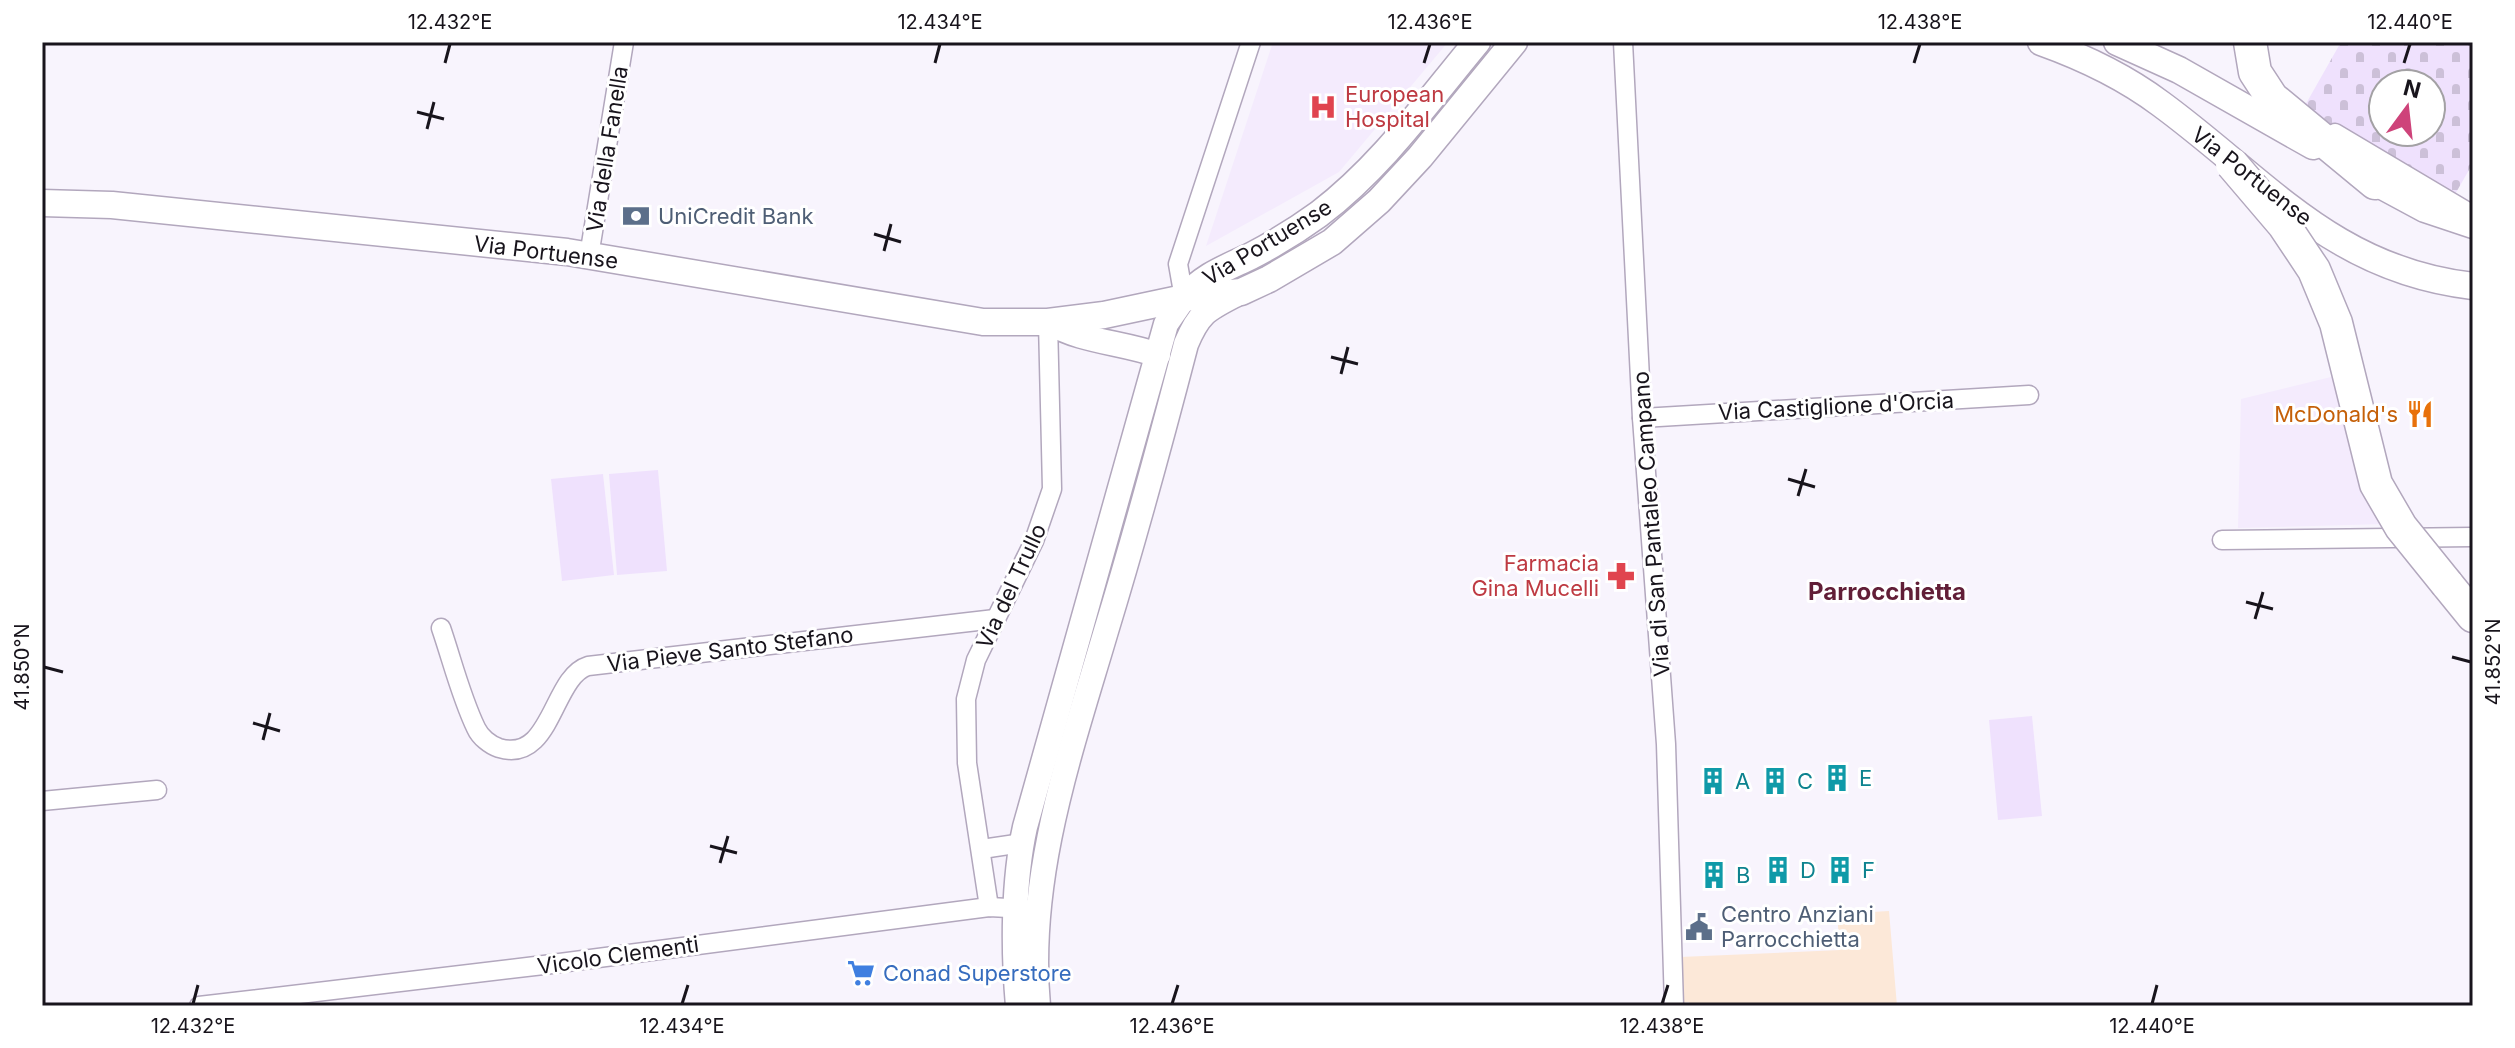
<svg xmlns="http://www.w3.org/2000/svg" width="2515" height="1048" viewBox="0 0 2515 1048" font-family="Inter,sans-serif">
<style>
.built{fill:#f4ebfd}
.education{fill:#fce8d8}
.grass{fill:#efe1fd}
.cemetery{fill:url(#cemetery-stones);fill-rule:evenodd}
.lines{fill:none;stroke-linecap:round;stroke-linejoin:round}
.minor-casing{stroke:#b2a7bd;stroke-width:21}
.tertiary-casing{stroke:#b2a7bd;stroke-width:27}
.secondary-casing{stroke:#b2a7bd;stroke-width:29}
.trunk-casing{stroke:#b2a7bd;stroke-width:35}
.minor{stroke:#fff;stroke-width:18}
.tertiary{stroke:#fff;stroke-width:24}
.secondary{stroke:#fff;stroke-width:26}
.trunk{stroke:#fff;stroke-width:32}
.trunk-bridge-casing{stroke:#b2a7bd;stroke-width:35;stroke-linecap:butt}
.trunk-bridge{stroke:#fff;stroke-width:32}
.ticks{fill:none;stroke:#18141c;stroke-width:3}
.labels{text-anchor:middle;stroke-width:6;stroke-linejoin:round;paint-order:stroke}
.health-label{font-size:22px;fill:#be3a42;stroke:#fff;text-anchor:start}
.street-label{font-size:22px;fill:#18141c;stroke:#fff}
.service-label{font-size:22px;fill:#4e5e75;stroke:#fff;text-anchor:start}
.food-label{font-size:22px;fill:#c56008;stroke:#fff;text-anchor:end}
.culture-label{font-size:22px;fill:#0d838f;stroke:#fff;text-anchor:start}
.shop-label{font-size:22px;fill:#366cbe;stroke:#fff;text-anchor:start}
.neighbourhood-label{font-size:24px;font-weight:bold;fill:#611e37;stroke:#fff}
.neatline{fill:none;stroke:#18141c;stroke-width:3}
.ticks-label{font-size:20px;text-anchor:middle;fill:#18141c}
</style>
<defs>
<pattern id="cemetery-stones" width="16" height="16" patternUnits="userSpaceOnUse" patternTransform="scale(2)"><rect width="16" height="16" fill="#efe1fd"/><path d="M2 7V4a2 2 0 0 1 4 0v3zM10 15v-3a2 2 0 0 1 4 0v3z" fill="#ccc0d8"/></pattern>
</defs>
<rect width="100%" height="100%" fill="#f8f4fd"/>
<!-- built -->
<g class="built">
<polygon points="1273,42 1448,42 1339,172 1206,246"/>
<polygon points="2339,375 2384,524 2238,528 2241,399"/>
</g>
<!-- education -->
<polygon class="education" points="1889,911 1897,1006 1690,1006 1689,1002 1680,1003 1680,957 1840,950 1837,914"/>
<!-- grass -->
<g class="grass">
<polygon points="658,470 667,571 617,575 609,474"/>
<polygon points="603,474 614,575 562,581 551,479"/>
<polygon points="2032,716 2042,816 1998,820 1989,720"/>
</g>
<!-- cemetery -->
<path class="cemetery" d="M2341,42H2464L2473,47V163L2454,196L2303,109ZM2383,84H2431V132H2383Z"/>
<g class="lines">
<!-- minor casing -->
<g class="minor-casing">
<g id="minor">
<polyline points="1623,42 1642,418 1666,744 1674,1006"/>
<polyline points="2335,133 2473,215"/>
<polyline points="589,256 624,42"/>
<polyline points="1184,298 1178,264 1251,42"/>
<polyline points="1642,418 2029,395"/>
<polyline points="2222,540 2473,537"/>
<path d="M441,628C452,660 461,697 476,728C480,737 490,745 499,748C552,764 552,677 588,666L995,619"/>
<polyline points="42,801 157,790"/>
<polyline points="982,849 1022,843"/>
<polyline points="989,907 967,763 966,699 976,660 1034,541 1052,489 1048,322"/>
<polyline points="199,1006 552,964 989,907 1026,909"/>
</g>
</g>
<!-- tertiary casing -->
<g class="tertiary-casing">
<g id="tertiary">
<path d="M1048,322C1082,342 1121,342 1158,355"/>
<path d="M1018,1006C1013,950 1013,881 1025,827L1166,324L1184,298"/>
<path d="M1038,1006C1026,877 1070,753 1106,631C1135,536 1161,440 1186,344C1199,313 1206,310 1235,295"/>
</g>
</g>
<!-- secondary casing -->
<g class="secondary-casing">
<g id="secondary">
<path d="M2041,42C2083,57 2125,77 2161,104C2266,181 2333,270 2473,286"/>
<polyline points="2117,42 2179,70 2313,146"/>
<polyline points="2360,174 2425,209 2473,225"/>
<polyline points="42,203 112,205 567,252 983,322 1048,322 1104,315 1184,298 1241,292 1269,279 1332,242 1379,201 1420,157 1514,42"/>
<path d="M1184,298C1205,275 1224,269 1251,256C1274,244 1297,230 1319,214C1382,166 1427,102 1477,42"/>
</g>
</g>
<!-- trunk casing -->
<g class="trunk-casing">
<g id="trunk">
<polyline points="2250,42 2255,72 2272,98 2375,183"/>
<polyline points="2447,584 2473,616"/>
</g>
</g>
<!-- minor -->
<use href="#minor" class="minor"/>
<!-- tertiary -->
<use href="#tertiary" class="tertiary"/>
<!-- secondary -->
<use href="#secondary" class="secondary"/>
<!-- trunk -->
<use href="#trunk" class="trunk"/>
<!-- trunk-bridge casing -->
<g class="trunk-bridge-casing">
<polyline id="trunk-bridge" points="2232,164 2284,225 2314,270 2336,323 2376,484 2401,527 2447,584"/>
</g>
<!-- trunk-bridge -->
<use href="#trunk-bridge" class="trunk-bridge"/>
</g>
<!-- ticks -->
<path class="ticks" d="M445,63L450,44M935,63L940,44M1424,63L1430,44M1914,63L1920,44M2404,63L2410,44M417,112L444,119M427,129L434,102M874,234L901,242M884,251L891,224M1331,357L1358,364M1341,374L1348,347M1788,479L1815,487M1798,496L1806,469M2246,602L2273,609M2255,619L2263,592M2452,657L2471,662M44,667L63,672M253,723L280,731M263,740L270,713M710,846L737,853M720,863L728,836M193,1004L198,985M682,1004L688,985M1172,1004L1178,985M1662,1004L1668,985M2152,1004L2157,985"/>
<!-- icons -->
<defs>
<g id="hospital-bare" transform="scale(2.16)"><path d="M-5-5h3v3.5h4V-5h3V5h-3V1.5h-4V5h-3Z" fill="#e0444e" stroke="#fff" stroke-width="2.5" paint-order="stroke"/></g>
<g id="bank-bare" transform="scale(2.16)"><path d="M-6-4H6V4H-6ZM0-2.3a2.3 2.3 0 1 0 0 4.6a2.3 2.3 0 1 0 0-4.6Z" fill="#5c6f8a" stroke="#fff" stroke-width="2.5" paint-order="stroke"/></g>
<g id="restaurant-bare" transform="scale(2.16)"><path d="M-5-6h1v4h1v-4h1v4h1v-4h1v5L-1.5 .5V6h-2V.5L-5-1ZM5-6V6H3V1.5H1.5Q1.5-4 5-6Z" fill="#e8710a" stroke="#fff" stroke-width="2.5" paint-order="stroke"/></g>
<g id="pharmacy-bare" transform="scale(2.16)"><path d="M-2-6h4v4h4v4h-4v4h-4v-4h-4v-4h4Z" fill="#e0444e" stroke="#fff" stroke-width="2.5" paint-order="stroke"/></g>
<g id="building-bare" transform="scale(2.16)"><path d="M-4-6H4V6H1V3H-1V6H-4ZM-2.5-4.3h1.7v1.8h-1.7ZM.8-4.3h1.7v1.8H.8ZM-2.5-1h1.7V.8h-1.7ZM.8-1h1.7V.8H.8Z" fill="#0f9aa8" stroke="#fff" stroke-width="2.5" paint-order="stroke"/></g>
<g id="civic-bare" transform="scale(2.16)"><path d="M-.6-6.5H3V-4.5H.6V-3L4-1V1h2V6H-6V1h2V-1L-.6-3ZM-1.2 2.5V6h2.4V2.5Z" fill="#5c6f8a" stroke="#fff" stroke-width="2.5" paint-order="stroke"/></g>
<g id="supermarket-bare" transform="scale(2.16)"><path d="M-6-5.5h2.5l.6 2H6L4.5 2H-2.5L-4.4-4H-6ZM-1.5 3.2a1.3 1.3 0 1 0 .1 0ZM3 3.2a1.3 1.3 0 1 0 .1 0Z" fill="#3f7fe0" stroke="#fff" stroke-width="2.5" paint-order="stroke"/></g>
</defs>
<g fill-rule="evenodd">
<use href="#hospital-bare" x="1323" y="107"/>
<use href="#bank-bare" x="636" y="216"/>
<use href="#restaurant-bare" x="2420" y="414"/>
<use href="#pharmacy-bare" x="1621" y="576"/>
<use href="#building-bare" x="1837" y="778"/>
<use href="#building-bare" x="1713" y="781"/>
<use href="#building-bare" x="1775" y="781"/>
<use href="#building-bare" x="1778" y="870"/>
<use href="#building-bare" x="1840" y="870"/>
<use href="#building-bare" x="1714" y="875"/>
<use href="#civic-bare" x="1699" y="927"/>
<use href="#supermarket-bare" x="861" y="973"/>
</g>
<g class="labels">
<!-- health labels -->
<g class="health-label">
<text x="1345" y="102">European<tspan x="1345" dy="25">Hospital</tspan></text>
<text x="1599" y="571" text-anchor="end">Farmacia<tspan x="1599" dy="25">Gina Mucelli</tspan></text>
</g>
<!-- street labels -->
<g class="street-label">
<text transform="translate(607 149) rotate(-81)" y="8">Via della Fanella</text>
<text transform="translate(2252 176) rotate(38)" y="8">Via Portuense</text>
<text transform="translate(1267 242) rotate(-31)" y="8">Via Portuense</text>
<text transform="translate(546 252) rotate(7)" y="8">Via Portuense</text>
<text transform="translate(1836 406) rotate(-3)" y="8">Via Castiglione d'Orcia</text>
<text transform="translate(1651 524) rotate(-94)" y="8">Via di San Pantaleo Campano</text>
<text transform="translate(1011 586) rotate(-65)" y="8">Via del Trullo</text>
<text transform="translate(730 649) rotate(-7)" y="8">Via Pieve Santo Stefano</text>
<text transform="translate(618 955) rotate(-8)" y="8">Vicolo Clementi</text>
</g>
<!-- service labels -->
<g class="service-label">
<text x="658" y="224">UniCredit Bank</text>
<text x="1721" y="922">Centro Anziani<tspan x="1721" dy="25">Parrocchietta</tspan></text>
</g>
<!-- food labels -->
<g class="food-label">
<text x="2398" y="422">McDonald's</text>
</g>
<!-- culture labels -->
<g class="culture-label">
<text x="1859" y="786">E</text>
<text x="1735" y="789">A</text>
<text x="1797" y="789">C</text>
<text x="1800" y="878">D</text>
<text x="1862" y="878">F</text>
<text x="1736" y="883">B</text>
</g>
<!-- shop labels -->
<g class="shop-label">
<text x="883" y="981">Conad Superstore</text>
</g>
<!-- neighbourhood labels -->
<g class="neighbourhood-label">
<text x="1887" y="600">Parrocchietta</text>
</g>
</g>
<!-- border -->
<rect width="2515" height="1048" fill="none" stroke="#ffffff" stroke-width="88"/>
<!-- north arrow -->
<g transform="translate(2407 108) rotate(15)"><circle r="38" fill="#ffffff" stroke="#a3a1a4" stroke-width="2"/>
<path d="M0-6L14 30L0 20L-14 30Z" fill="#ce437a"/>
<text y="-12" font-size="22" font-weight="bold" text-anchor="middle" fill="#18141c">N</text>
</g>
<rect x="44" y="44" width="2427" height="960" class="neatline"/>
<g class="ticks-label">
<text x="450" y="29">12.432°E</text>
<text x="940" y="29">12.434°E</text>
<text x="1430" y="29">12.436°E</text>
<text x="1920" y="29">12.438°E</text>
<text x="2410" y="29">12.440°E</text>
<text transform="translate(2493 662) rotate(-90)" y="7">41.852°N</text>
<text transform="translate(22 667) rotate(-90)" y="7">41.850°N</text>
<text x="193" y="1033">12.432°E</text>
<text x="682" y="1033">12.434°E</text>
<text x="1172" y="1033">12.436°E</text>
<text x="1662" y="1033">12.438°E</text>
<text x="2152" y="1033">12.440°E</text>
</g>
</svg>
